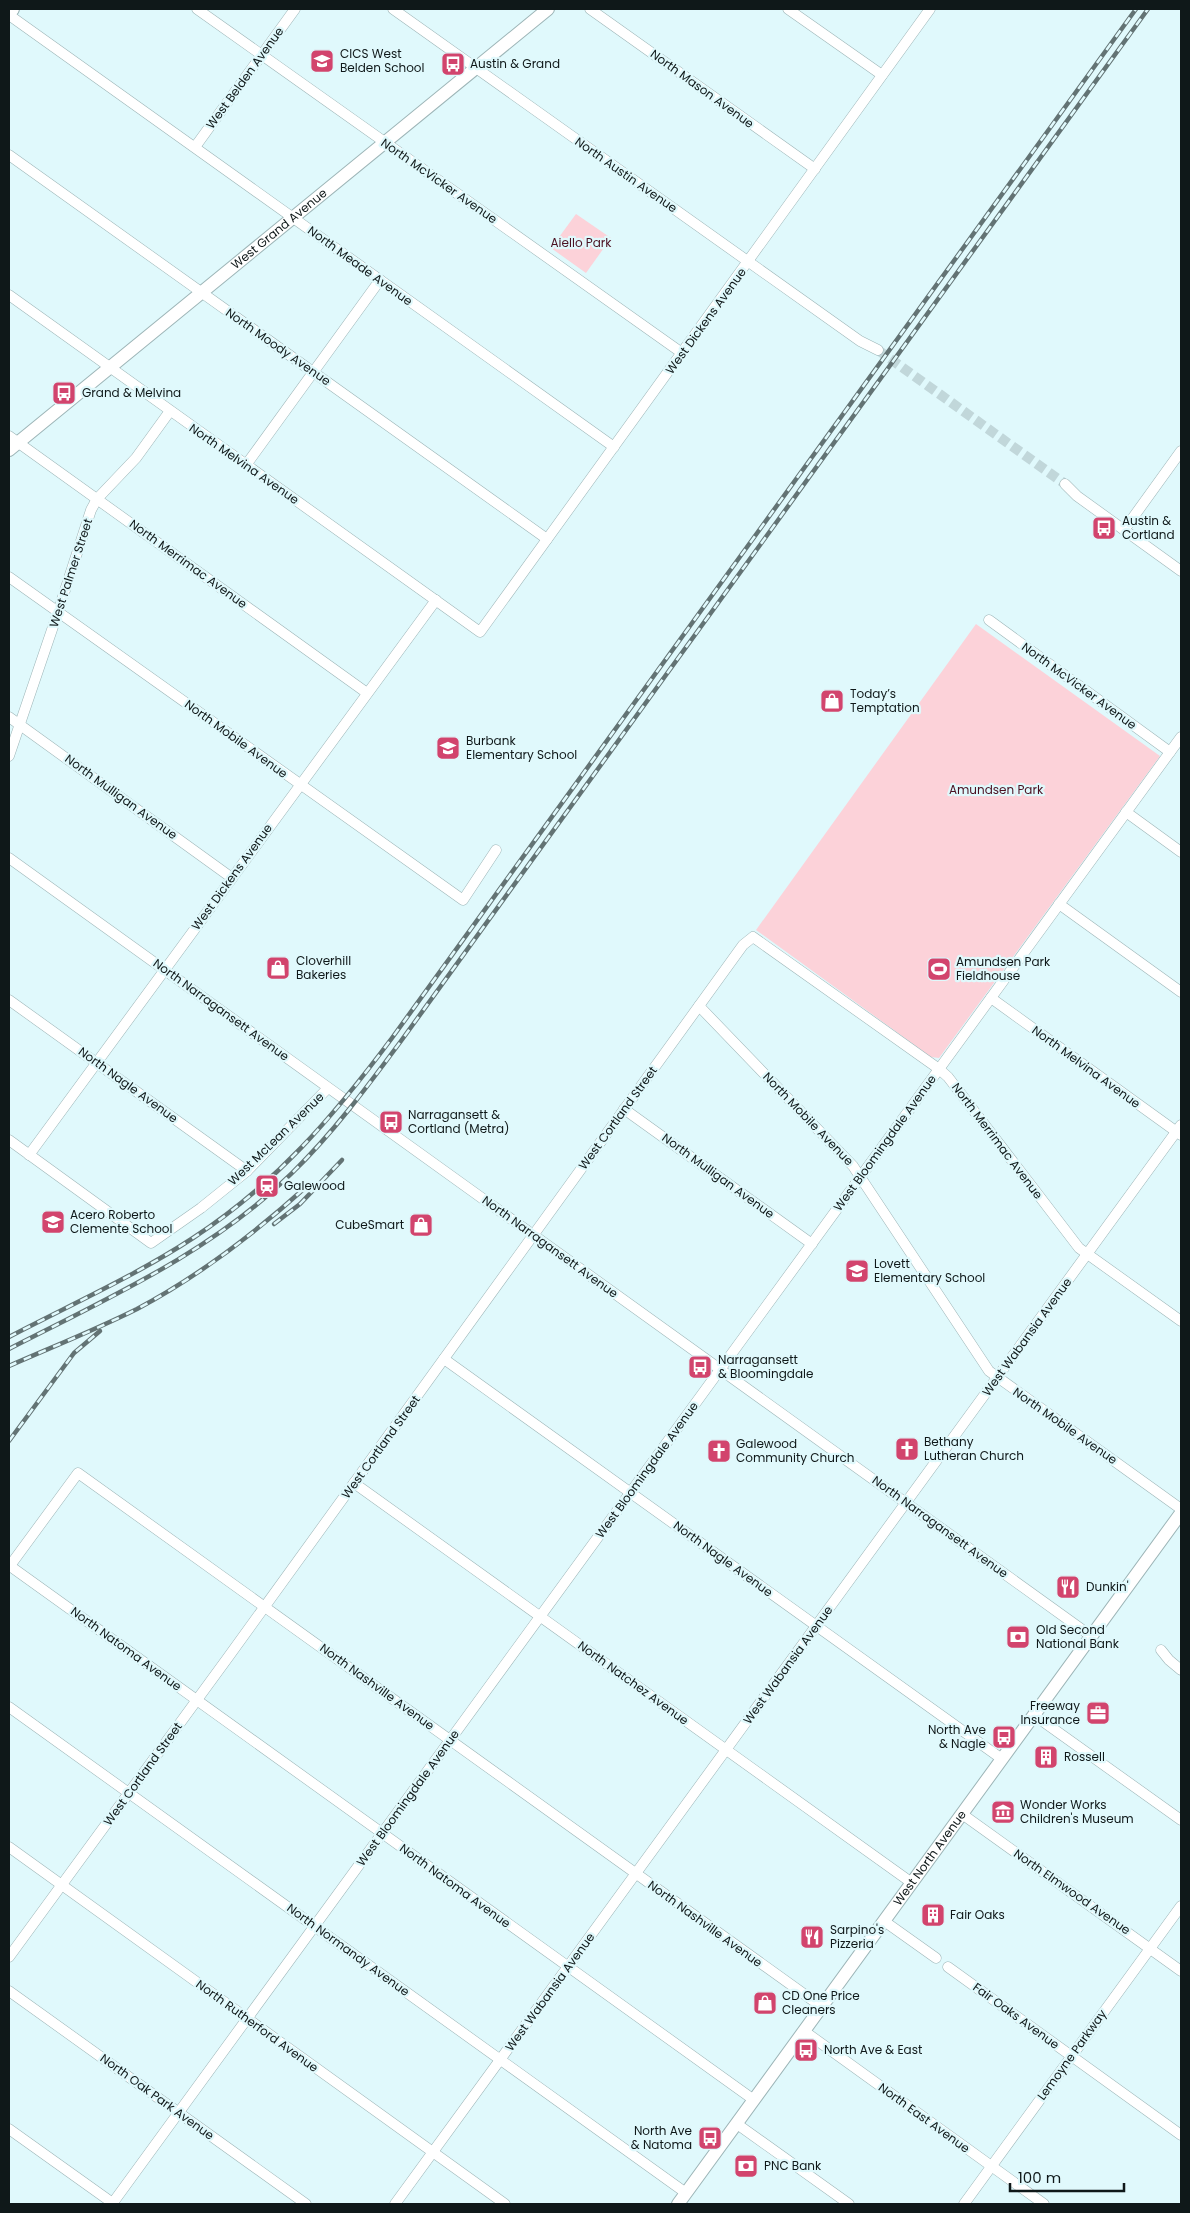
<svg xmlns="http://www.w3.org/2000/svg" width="1190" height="2213" viewBox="0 0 1190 2213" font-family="Poppins,sans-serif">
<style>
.green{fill:#fcd2d9}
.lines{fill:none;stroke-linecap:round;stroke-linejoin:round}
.minor-tunnel{stroke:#c1d7da;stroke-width:10;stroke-dasharray:10 5;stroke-linecap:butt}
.minor-casing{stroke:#9db5b7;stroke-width:11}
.major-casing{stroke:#9db5b7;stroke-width:14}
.minor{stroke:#fff;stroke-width:10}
.major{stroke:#fff;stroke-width:12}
.rail-casing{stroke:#637374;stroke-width:4.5}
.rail{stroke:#e0f9fc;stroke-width:2.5;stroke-dasharray:8;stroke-linecap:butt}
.labels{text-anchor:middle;stroke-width:4.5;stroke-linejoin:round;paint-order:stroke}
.poi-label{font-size:12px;fill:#0f1819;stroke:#e0f9fc;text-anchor:start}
.street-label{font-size:12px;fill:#0f1819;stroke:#e0f9fc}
.park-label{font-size:12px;fill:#4b1122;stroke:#e0f9fc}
</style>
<rect width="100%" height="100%" fill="#e0f9fc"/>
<!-- green -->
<g class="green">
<polygon points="576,214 611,238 586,273 551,248"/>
<polygon points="976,624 1160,756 939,1058 931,1057 756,930"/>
</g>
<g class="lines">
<!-- minor-tunnel -->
<polyline class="minor-tunnel" points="878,350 1065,484"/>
<!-- minor casing -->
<g class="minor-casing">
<g id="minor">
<polyline points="197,9 682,353"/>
<polyline points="393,9 860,341 878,350"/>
<polyline points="590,9 815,169"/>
<polyline points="788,9 882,75"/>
<polyline points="9,15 614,447"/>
<polyline points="195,147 295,9"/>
<polyline points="9,155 547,539"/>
<polyline points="9,295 480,632 930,9"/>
<polyline points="9,436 367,693"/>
<polyline points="246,465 380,280"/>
<polyline points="1065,484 1077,496 1181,571"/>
<polyline points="1124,530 1181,451"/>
<polyline points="9,577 463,900 496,850"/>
<polyline points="989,620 1170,752"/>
<polyline points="9,717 232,878"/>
<polyline points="9,756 58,612 91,510 97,499 136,458 170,411"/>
<polyline points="1126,812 1181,852"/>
<polyline points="9,858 1091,1636"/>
<polyline points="1059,904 1181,992"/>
<polyline points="991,998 1181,1135"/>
<polyline points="9,1000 247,1171"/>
<polyline points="699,1006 853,1166 989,1371 1181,1509"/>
<polyline points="624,1109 812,1244"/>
<polyline points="9,1140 151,1243 201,1208 247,1171 328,1088"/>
<polyline points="29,1155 436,600"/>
<polyline points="444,1359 1002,1759"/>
<polyline points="354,1483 912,1883"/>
<polyline points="10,1566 754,2100"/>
<polyline points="9,1567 78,1473 822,2007"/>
<polyline points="1161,1650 1169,1660 1181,1670"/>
<polyline points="9,1707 686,2193"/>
<polyline points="1034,1715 1181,1820"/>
<polyline points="962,1814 1181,1971"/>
<polyline points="9,1847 505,2204"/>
<polyline points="884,1921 936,1958"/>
<polyline points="9,1957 229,1656 743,945 753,937 939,1069 948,1077 1079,1248 1181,1321"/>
<polyline points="948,1967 1181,2135"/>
<polyline points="9,1991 306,2204"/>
<polyline points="804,2031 1044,2204"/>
<polyline points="737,2124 849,2204"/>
<polyline points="9,2129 114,2204"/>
<polyline points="112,2204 1181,737"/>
<polyline points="395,2204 1181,1125"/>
<polyline points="964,2204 1181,1906"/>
</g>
</g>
<!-- major casing -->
<g class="major-casing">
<g id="major">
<polyline points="9,15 13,9"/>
<path id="s1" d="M9,450L548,9"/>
<path id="s2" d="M678,2204L1181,1513"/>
</g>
</g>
<!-- minor -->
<use href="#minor" class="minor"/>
<!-- major -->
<use href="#major" class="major"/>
<!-- rail casing -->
<g class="rail-casing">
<g id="rail">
<polyline points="274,1224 300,1204 342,1160"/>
<path d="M9,1337C70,1305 135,1276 193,1238C276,1184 333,1117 392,1038L1136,9"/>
<path d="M9,1349C108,1298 212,1252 292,1173C333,1133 367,1087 401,1041L1148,9"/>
<path d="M9,1366C52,1347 95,1330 137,1309C199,1276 254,1234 306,1187"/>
<polyline points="9,1441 74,1353 100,1331"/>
</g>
</g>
<!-- rail -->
<use href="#rail" class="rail"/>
</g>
<!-- icons -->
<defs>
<g id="school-square" transform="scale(1.25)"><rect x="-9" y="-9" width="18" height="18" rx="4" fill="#d2446d" stroke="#e0f9fc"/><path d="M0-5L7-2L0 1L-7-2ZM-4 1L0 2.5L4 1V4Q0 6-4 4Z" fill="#fff"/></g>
<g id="bus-square" transform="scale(1.25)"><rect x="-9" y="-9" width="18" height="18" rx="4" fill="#d2446d" stroke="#e0f9fc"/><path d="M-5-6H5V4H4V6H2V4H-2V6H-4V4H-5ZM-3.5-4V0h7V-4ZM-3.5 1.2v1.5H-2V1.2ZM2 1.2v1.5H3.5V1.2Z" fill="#fff"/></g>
<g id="shop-square" transform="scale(1.25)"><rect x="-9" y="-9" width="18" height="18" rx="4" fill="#d2446d" stroke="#e0f9fc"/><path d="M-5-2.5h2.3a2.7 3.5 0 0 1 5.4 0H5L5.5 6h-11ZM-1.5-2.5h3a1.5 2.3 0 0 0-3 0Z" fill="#fff"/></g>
<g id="stadium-square" transform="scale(1.25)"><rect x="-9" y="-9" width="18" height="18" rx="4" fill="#d2446d" stroke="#e0f9fc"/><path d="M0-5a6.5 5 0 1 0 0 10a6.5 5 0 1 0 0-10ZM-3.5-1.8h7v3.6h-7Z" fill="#fff"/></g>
<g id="station-square" transform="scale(1.25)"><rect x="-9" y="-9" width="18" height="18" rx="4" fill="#d2446d" stroke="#e0f9fc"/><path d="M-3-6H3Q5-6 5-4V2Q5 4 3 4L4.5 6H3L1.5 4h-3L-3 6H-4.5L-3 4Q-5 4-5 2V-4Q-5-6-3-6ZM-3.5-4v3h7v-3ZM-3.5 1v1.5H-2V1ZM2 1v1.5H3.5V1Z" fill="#fff"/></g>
<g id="church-square" transform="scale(1.25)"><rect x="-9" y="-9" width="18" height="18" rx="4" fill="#d2446d" stroke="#e0f9fc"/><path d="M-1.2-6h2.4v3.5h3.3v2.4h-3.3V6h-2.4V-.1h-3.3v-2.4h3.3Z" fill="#fff"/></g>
<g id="restaurant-square" transform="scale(1.25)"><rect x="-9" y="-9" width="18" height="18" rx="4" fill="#d2446d" stroke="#e0f9fc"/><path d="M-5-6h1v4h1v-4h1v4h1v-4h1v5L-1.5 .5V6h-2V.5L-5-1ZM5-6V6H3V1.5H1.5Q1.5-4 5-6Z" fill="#fff"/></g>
<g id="bank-square" transform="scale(1.25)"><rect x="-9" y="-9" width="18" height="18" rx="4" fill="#d2446d" stroke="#e0f9fc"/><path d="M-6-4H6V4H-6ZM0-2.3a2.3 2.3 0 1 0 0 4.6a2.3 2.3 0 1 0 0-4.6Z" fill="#fff"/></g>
<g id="office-square" transform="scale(1.25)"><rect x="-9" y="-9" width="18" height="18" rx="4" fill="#d2446d" stroke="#e0f9fc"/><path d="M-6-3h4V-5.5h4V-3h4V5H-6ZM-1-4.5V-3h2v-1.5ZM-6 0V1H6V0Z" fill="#fff"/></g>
<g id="building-square" transform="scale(1.25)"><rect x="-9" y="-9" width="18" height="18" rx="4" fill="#d2446d" stroke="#e0f9fc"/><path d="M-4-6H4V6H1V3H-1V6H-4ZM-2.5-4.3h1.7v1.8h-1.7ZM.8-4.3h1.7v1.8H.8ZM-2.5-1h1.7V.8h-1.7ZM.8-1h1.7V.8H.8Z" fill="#fff"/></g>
<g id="museum-square" transform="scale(1.25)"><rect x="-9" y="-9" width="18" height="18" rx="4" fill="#d2446d" stroke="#e0f9fc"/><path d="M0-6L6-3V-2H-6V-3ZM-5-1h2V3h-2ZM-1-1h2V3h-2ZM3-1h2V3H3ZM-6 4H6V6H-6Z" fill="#fff"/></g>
</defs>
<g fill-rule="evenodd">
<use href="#school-square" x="322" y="61"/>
<use href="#bus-square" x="453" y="64"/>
<use href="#bus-square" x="64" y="393"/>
<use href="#bus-square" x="1104" y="528"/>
<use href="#shop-square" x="832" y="701"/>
<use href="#school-square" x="448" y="748"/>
<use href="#shop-square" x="278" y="968"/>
<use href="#stadium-square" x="939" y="969"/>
<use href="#bus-square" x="391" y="1122"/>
<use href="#station-square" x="267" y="1186"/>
<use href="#school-square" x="53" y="1222"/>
<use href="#shop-square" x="421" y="1225"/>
<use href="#school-square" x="857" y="1271"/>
<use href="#bus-square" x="700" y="1367"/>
<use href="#church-square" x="907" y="1449"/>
<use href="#church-square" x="719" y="1451"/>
<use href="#restaurant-square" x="1068" y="1587"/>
<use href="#bank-square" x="1018" y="1637"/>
<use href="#office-square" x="1098" y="1713"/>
<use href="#bus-square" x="1004" y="1737"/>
<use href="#building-square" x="1046" y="1757"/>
<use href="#museum-square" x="1003" y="1812"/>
<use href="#building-square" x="933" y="1915"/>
<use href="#restaurant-square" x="812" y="1937"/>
<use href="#shop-square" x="765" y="2003"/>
<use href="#bus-square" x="806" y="2050"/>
<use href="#bus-square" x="710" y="2138"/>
<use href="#bank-square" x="746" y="2166"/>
</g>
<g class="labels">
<!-- poi labels -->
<g class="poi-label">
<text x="340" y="58">CICS West<tspan x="340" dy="14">Belden School</tspan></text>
<text x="470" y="68">Austin &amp; Grand</text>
<text x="82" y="397">Grand &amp; Melvina</text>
<text x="1122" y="525">Austin &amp;<tspan x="1122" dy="14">Cortland</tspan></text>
<text x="850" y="698">Today’s<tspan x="850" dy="14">Temptation</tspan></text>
<text x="466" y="745">Burbank<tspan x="466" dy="14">Elementary School</tspan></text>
<text x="296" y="965">Cloverhill<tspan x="296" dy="14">Bakeries</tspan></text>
<text x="956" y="966">Amundsen Park<tspan x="956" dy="14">Fieldhouse</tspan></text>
<text x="408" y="1119">Narragansett &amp;<tspan x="408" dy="14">Cortland (Metra)</tspan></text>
<text x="284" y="1190">Galewood</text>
<text x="70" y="1219">Acero Roberto<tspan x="70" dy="14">Clemente School</tspan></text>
<text x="404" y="1229" text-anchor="end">CubeSmart</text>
<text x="874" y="1268">Lovett<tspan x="874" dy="14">Elementary School</tspan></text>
<text x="718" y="1364">Narragansett<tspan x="718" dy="14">&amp; Bloomingdale</tspan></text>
<text x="924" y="1446">Bethany<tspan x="924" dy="14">Lutheran Church</tspan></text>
<text x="736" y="1448">Galewood<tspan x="736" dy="14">Community Church</tspan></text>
<text x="1086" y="1591">Dunkin'</text>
<text x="1036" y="1634">Old Second<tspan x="1036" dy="14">National Bank</tspan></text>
<text x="1080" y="1710" text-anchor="end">Freeway<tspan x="1080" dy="14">Insurance</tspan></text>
<text x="986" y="1734" text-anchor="end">North Ave<tspan x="986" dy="14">&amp; Nagle</tspan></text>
<text x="1064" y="1761">Rossell</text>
<text x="1020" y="1809">Wonder Works<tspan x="1020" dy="14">Children's Museum</tspan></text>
<text x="950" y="1919">Fair Oaks</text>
<text x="830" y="1934">Sarpino's<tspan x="830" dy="14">Pizzeria</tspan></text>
<text x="782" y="2000">CD One Price<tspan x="782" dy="14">Cleaners</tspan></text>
<text x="824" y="2054">North Ave &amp; East</text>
<text x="692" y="2135" text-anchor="end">North Ave<tspan x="692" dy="14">&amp; Natoma</tspan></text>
<text x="764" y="2170">PNC Bank</text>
</g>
<!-- street labels -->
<g class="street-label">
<text transform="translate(245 78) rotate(-54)" y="4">West Belden Avenue</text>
<text transform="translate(702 89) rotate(36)" y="4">North Mason Avenue</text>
<text transform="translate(626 175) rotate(35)" y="4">North Austin Avenue</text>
<text transform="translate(439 181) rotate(35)" y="4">North McVicker Avenue</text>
<text dy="4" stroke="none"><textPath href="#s1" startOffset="349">West Grand Avenue</textPath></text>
<text transform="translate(360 266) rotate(36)" y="4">North Meade Avenue</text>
<text transform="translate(706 321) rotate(-54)" y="4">West Dickens Avenue</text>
<text transform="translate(278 347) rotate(35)" y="4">North Moody Avenue</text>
<text transform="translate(244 464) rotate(35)" y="4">North Melvina Avenue</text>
<text transform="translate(188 564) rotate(36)" y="4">North Merrimac Avenue</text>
<text transform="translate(71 573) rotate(-72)" y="4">West Palmer Street</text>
<text transform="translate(1079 686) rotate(36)" y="4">North McVicker Avenue</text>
<text transform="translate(236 739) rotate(36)" y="4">North Mobile Avenue</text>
<text transform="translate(121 797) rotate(36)" y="4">North Mulligan Avenue</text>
<text transform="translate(232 877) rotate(-54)" y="4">West Dickens Avenue</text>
<text transform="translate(221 1010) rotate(36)" y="4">North Narragansett Avenue</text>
<text transform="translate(1086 1067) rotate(36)" y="4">North Melvina Avenue</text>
<text transform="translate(128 1085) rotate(36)" y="4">North Nagle Avenue</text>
<text transform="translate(618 1118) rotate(-54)" y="4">West Cortland Street</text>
<text transform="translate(808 1119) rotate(46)" y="4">North Mobile Avenue</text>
<text transform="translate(276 1139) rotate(-44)" y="4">West McLean Avenue</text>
<text transform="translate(997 1141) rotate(53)" y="4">North Merrimac Avenue</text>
<text transform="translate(885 1143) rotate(-54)" y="4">West Bloomingdale Avenue</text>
<text transform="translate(718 1176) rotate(36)" y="4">North Mulligan Avenue</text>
<text transform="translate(550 1247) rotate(36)" y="4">North Narragansett Avenue</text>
<text transform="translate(1027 1337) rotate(-54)" y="4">West Wabansia Avenue</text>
<text transform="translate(1065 1426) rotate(35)" y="4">North Mobile Avenue</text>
<text transform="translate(381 1447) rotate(-54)" y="4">West Cortland Street</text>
<text transform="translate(647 1470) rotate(-54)" y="4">West Bloomingdale Avenue</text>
<text transform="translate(940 1527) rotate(36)" y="4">North Narragansett Avenue</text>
<text transform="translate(723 1559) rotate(36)" y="4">North Nagle Avenue</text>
<text transform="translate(126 1649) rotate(36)" y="4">North Natoma Avenue</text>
<text transform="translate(788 1665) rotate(-54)" y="4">West Wabansia Avenue</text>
<text transform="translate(633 1683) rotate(36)" y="4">North Natchez Avenue</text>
<text transform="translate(377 1687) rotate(36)" y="4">North Nashville Avenue</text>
<text transform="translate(143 1774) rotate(-54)" y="4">West Cortland Street</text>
<text transform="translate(408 1798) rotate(-54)" y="4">West Bloomingdale Avenue</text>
<text dy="4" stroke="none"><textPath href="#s2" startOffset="428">West North Avenue</textPath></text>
<text transform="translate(455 1886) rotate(36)" y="4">North Natoma Avenue</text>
<text transform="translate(1072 1892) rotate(35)" y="4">North Elmwood Avenue</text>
<text transform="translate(705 1924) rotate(36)" y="4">North Nashville Avenue</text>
<text transform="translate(348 1950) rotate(36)" y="4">North Normandy Avenue</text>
<text transform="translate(550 1992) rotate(-54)" y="4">West Wabansia Avenue</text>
<text transform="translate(1016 2016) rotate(36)" y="4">Fair Oaks Avenue</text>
<text transform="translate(257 2026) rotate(36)" y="4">North Rutherford Avenue</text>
<text transform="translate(1072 2055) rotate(-54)" y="4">Lemoyne Parkway</text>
<text transform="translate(157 2097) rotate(36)" y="4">North Oak Park Avenue</text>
<text transform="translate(924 2118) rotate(36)" y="4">North East Avenue</text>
</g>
<!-- park labels -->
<g class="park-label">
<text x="581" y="247">Aiello Park</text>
<text x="996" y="794">Amundsen Park</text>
</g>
</g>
<!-- border -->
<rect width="1190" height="2213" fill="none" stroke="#0f1819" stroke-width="20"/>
<!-- scale -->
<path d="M1010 2183v8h114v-8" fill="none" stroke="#0f1819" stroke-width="2.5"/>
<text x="1018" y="2183" font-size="15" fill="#0f1819" stroke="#e0f9fc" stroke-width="4" paint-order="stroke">100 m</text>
</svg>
